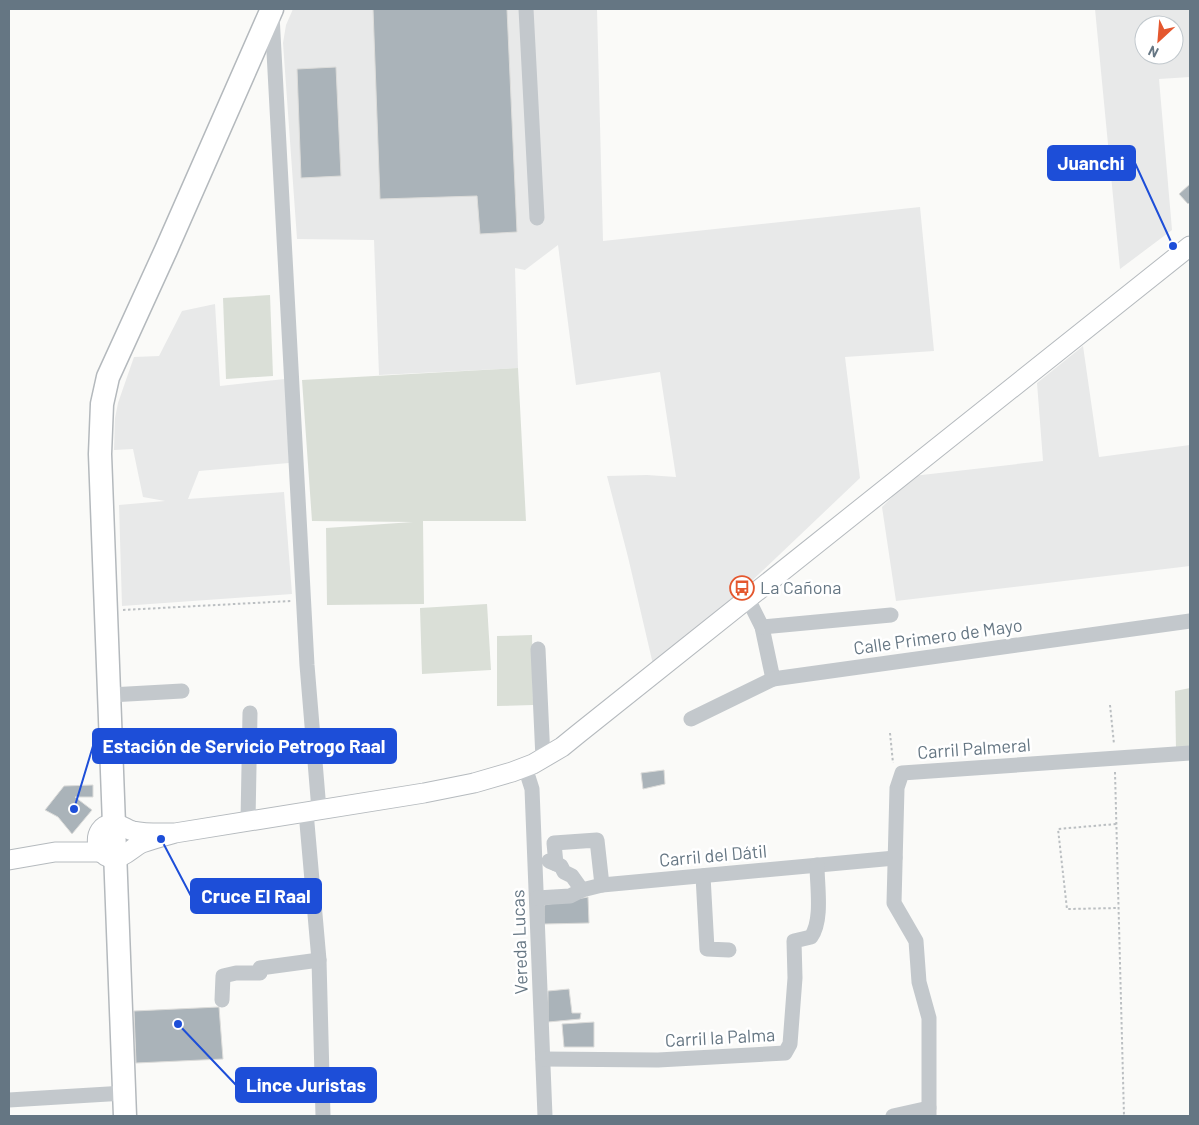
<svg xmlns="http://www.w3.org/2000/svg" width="1199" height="1125" viewBox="0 0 1199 1125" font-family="Barlow,sans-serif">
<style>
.built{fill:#e8e9e9;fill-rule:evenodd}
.green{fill:#dadfd7}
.building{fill:#aab3b9;stroke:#dcdcda}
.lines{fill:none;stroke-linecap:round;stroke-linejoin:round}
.major-casing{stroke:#b5babe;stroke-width:21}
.highway-casing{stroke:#b4b9bd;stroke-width:25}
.path{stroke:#bbbfc2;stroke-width:2;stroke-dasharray:2.5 2.5;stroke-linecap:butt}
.minor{stroke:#c3c8cc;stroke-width:15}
.major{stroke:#fff;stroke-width:19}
.highway{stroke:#fff;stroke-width:22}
.labels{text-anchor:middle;stroke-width:5;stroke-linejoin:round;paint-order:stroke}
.poi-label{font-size:18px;fill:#657683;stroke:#fff;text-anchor:start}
.street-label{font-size:18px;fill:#657683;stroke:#fff}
.leader{fill:none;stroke:#1d4ed8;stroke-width:2}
.callout-dot{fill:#1d4ed8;stroke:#fff;stroke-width:2}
.callout{fill:#1d4ed8;stroke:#1d4ed8;stroke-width:2}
.callout-label{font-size:19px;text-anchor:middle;font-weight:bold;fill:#fff}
</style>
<rect width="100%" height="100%" fill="#fafaf8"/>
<!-- built -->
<g class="built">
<polygon points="293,9 597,9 603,241 920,207 934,351 845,357 860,478 655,673 628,557 607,476 647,475 676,477 660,372 576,385 558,245 525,270 515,268 518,368 379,375 374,240 297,239 283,43 286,25"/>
<path d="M1095,9H1190V77L1159,79L1172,230L1120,269ZM1144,25H1174V55H1144Z"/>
<polygon points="215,304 220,386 285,379 289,463 199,471 188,499 284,492 292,594 122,606 119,505 165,501 143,497 133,449 114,450 115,418 118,403 134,357 159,356 182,311"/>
<polygon points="1083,346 1099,457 1190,445 1190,566 896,601 882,507 913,476 1043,461 1037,383"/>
</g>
<!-- green -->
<g class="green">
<polygon points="270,295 273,376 226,379 223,298"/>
<polygon points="518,368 526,521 423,521 424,604 327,605 326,528 413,522 312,521 302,380"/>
<polygon points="487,604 491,670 422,674 420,608"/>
<polygon points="532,635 533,705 497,706 497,636"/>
<polygon points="1190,688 1190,748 1176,750 1175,691"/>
</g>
<!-- building -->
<g class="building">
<polygon points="373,9 507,9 517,232 480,234 477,196 380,199"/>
<polygon points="336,67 341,176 301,178 297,69"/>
<polygon points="1190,184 1190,202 1188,204 1179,194"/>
<polygon points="664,770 665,784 643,789 641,773"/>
<polygon points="93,785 93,797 75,797 92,810 72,834 58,817 45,810 64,786"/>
<polygon points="588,897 589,923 544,924 544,905"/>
<polygon points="569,989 572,1013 581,1013 580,1019 548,1022 548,991"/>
<polygon points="219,1007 223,1059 136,1063 134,1011"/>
<polygon points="594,1022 594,1047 564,1047 562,1024"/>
</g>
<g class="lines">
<!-- major casing -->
<g class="major-casing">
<g id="major">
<path d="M175,833C164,836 153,839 142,843C133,847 125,857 116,858C94,860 90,826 112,824C121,823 125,829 133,831C147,834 161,833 175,833L424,793L474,783L512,772L533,764L562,747L578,734L1190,246"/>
<polyline points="9,860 55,852 101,852"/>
</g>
</g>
<!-- highway casing -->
<g class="highway-casing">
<polyline id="highway" points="125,1116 100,454 102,404 108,377 166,250 272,9"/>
</g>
<!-- path -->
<g class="path">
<polyline points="123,610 291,601"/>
<polyline points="1110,705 1114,744"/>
<polyline points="890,733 893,763"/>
<polyline points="1115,772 1124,1116"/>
<polyline points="1116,824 1058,829 1067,909 1118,908"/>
</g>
<!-- minor -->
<g class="minor">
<polyline points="526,9 537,218"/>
<polyline points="272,15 307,665 319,810"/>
<polyline points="748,599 762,627 773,679 1190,621"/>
<polyline points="762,627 891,615"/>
<polyline points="538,649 543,759"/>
<polyline points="110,695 182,691"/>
<polyline points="691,719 773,679"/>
<polyline points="525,767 532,789 545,1116"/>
<polyline points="306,812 319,960 323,1116"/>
<polyline points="248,821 250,713"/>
<polyline points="549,861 561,866 564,872 572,876 582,890"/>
<polyline points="556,864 554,843 597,840 602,885"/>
<polyline points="703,876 707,949 729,950"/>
<polyline points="537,898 570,896 582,890 602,885 895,858"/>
<polyline points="222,1000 223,976 236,973 260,973 260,968 319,960"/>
<path d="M543,1059L658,1060L785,1053L790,1044L795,978L794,941L811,937C823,920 817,886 817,865"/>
<polyline points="9,1100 125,1093"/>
<polyline points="893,1116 929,1108"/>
<polyline points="929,1116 929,1018 919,982 916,941 894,903 897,788 902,773 1190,753"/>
</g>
<!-- major -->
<use href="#major" class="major"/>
<!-- highway -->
<use href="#highway" class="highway"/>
</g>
<!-- icons -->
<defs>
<g id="bus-ring" transform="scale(1.25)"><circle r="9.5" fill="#fff" stroke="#e4572e" stroke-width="1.5"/><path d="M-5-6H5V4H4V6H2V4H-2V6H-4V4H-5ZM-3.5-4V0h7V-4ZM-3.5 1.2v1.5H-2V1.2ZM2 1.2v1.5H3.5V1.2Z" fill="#e4572e"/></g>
</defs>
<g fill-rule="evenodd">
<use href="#bus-ring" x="742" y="588"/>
</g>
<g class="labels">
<!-- poi labels -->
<g class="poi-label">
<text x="760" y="594">La Cañona</text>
</g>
<!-- street labels -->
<g class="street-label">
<text transform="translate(938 637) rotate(-8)" y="6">Calle Primero de Mayo</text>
<text transform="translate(974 749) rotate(-4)" y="6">Carril Palmeral</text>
<text transform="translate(713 856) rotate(-5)" y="6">Carril del Dátil</text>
<text transform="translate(520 942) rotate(-92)" y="6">Vereda Lucas</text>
<text transform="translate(720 1038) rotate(-3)" y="6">Carril la Palma</text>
</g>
</g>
<!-- callouts -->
<path class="leader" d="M1173 246L1135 163M74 809L93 746M161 839L191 896M178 1024L236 1085"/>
<g class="callout-dot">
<circle cx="1173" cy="246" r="5"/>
<circle cx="74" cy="809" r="5"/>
<circle cx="161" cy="839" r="5"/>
<circle cx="178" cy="1024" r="5"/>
</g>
<g class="callout">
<rect x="1048" y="146" width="87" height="34" rx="5"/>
<rect x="93" y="729" width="303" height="34" rx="5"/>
<rect x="191" y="879" width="130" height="34" rx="5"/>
<rect x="236" y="1068" width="140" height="34" rx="5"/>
</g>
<g class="callout-label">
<text x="1091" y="170">Juanchi</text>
<text x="244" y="753">Estación de Servicio Petrogo Raal</text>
<text x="256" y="903">Cruce El Raal</text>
<text x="306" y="1092">Lince Juristas</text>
</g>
<!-- border -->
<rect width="1199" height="1125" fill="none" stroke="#657683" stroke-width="20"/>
<!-- north arrow -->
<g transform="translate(1159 40) rotate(206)"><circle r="24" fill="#ffffff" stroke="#c1c8cd"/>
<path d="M0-4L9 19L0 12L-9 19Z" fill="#e4572e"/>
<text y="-8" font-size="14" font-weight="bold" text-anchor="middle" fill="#657683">N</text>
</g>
</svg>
